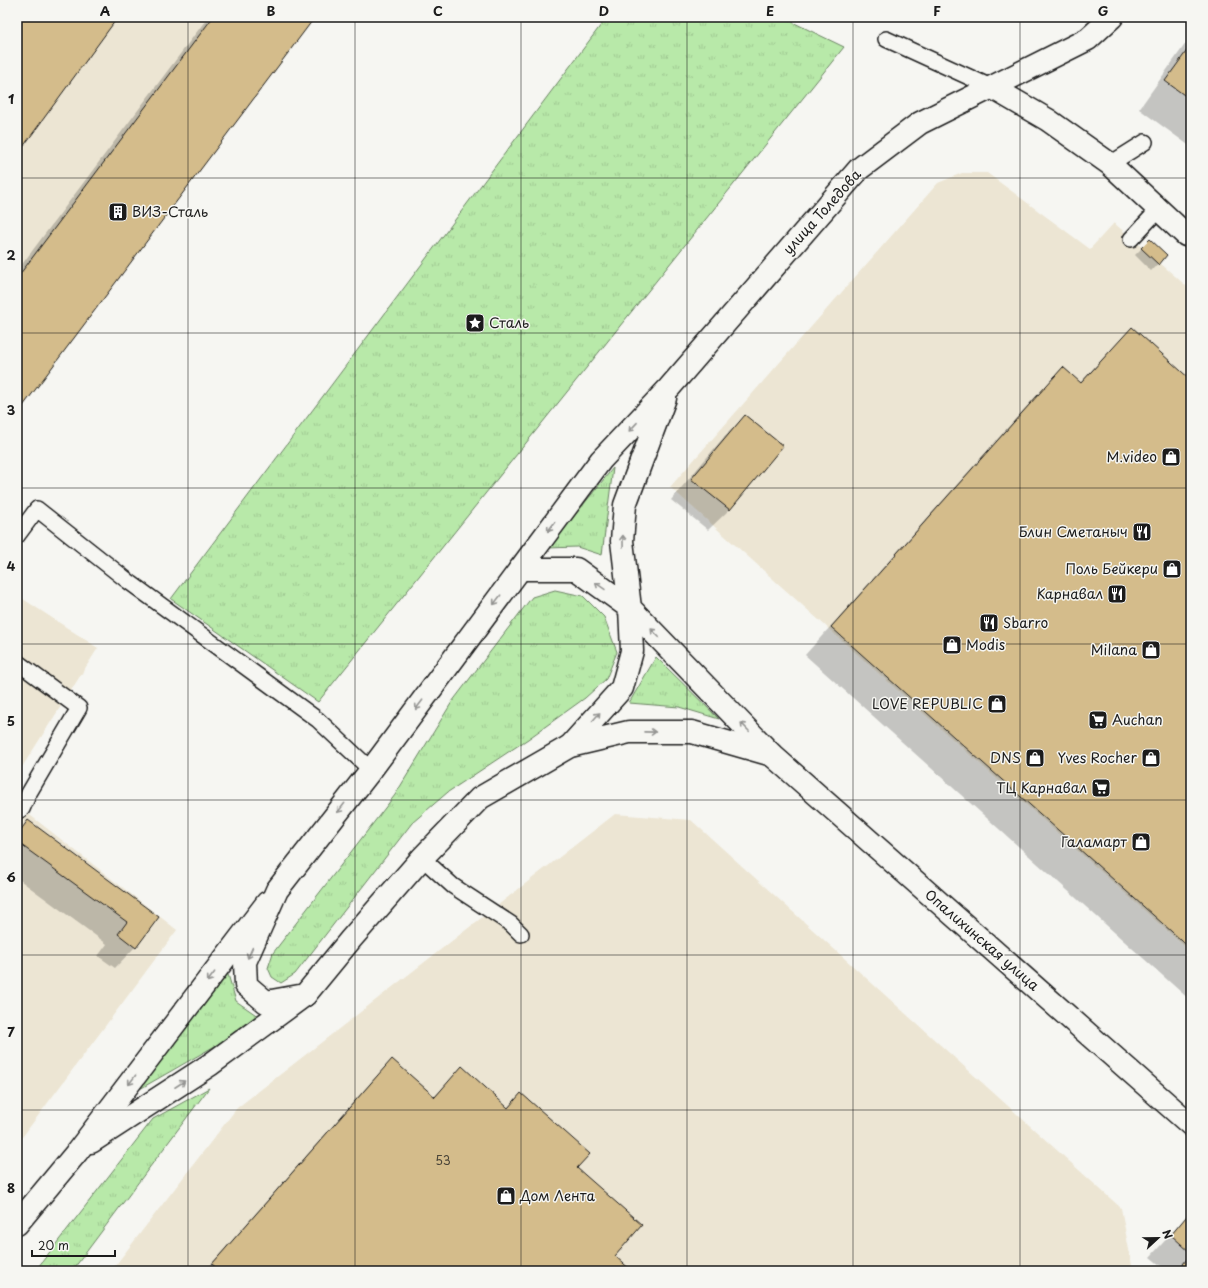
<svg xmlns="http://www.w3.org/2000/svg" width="1208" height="1288" viewBox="0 0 1208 1288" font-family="'Playpen Sans',sans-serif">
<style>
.built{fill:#ece5d3}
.grass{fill:url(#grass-tufts);stroke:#6a8262}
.shadow{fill:#0003}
.building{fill:#d4bc8b;stroke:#1c1c1c}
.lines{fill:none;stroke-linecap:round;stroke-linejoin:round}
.service-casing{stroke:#1c1c1c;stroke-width:18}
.minor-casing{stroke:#1c1c1c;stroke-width:25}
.tertiary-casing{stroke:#1c1c1c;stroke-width:25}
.service{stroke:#f6f6f2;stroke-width:15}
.minor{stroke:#f6f6f2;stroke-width:22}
.tertiary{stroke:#f6f6f2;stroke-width:22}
.oneway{stroke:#949492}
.grid{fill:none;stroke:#1c1c1c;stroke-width:1;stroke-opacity:0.55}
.labels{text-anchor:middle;stroke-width:3;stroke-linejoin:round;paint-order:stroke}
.number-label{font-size:12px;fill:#4a4438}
.poi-label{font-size:14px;fill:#1c1c1c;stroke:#f6f6f2;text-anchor:end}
.street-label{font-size:14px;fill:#1c1c1c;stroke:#f6f6f2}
.neatline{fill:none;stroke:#1c1c1c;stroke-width:1.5}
.grid-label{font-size:13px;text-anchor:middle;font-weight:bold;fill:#1c1c1c}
</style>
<defs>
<pattern id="grass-tufts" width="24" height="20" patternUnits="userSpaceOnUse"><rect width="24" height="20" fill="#b8e9a9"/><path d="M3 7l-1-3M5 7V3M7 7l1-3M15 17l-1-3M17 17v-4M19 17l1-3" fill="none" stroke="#9ec791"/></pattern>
</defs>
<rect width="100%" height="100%" fill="#f6f6f2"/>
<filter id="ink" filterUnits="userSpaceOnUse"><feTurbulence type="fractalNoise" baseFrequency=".025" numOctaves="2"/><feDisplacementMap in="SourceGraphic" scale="8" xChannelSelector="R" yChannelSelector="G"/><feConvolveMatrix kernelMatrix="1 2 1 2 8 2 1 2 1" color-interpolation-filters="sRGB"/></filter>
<g filter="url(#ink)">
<!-- built -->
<g class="built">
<polygon points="17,17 315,17 17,414"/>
<polygon points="962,173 987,173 1090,249 1114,223 1191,290 1191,952 670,487 938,183"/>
<polygon points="17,595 98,648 17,775"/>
<polygon points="17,805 177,930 17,1144"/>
<polygon points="615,814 691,820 1121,1208 1133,1271 111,1271 237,1108"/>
</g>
<!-- grass -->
<g class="grass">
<polygon points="607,17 782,17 844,47 318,702 171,599"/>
<polygon points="613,468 602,555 577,547 548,548"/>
<polygon points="555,590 583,596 604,617 617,652 606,679 585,698 528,739 448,792 412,823 295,974 281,983 272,977 268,968 273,953 395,795 452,702 532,597"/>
<polygon points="656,657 719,719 679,707 629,703"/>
<polygon points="227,971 236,1001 262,1019 138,1090"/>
<polygon points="209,1088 72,1271 35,1271 153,1119"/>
</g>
<!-- shadow -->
<g class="shadow">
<polygon points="208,17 314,17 17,412 17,271"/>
<polygon points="1191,36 1191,147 1139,109"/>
<polygon points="1143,247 1166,255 1151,271 1135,255"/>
<polygon points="1132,328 1191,381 1191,1001 805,655 1036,396 1063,368 1080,383 1105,356"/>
<polygon points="745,416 781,446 729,510 708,530 671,500 724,437"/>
<polygon points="28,822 158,917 135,947 115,968 98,956 107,944 17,878 17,833"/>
<polygon points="392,1061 434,1097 462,1068 507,1108 521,1095 576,1168 613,1256 630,1271 205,1271 371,1082"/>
<polygon points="1191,1212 1191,1271 1167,1271 1150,1257"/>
</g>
<!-- building -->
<g class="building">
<polygon points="19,17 118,17 17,155 17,20"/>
<polygon points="213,17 315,17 17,414 17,278"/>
<polygon points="1191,45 1191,100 1165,81"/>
<polygon points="1150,239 1167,255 1159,265 1141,248"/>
<polygon points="1132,327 1191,380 1191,949 831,627 1063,367 1081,383"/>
<polygon points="745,415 783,446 730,510 691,479"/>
<polygon points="28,820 159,917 136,948 118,934 127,922 17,842 17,835"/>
<polygon points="392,1059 435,1097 462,1066 508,1108 521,1093 590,1154 577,1168 642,1225 615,1256 632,1271 220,1271 212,1264"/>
<polygon points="1191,1211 1191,1253 1171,1235"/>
<polygon points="1191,1254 1191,1271 1181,1271 1179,1269"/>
</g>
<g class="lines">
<!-- service casing -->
<g class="service-casing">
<g id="service">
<polyline points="886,39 993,88"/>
<polyline points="1110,164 1145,142"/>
<polyline points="1131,239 1159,209"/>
<polyline points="17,536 37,509 128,581 318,720 371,770"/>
<polyline points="17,662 79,708 29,793 22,809 17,811"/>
<polyline points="422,858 453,886 511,924 521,934"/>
</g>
</g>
<!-- minor casing -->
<g class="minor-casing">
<g id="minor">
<polyline points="993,88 1048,120 1110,164 1186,235"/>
<polyline points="91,1142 211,1064 305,995"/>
<polyline points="17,1224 77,1152 267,903"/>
</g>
</g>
<!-- tertiary casing -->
<g class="tertiary-casing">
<g id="tertiary">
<polyline points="665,398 625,505 622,541 630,608 772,755 1191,1125"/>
<polyline points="520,569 576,569 630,608 632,651 622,688 570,746"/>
<polyline points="772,755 692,732 629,732 570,746 480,798 422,858 351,939 305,995 266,1002 246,985 245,962 277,890 371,770 601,460 669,388 859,169 920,123 1088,39 1112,17"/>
</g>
</g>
<!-- service -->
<use href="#service" class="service"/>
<!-- minor -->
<use href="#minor" class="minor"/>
<!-- tertiary -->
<use href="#tertiary" class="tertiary"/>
</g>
<!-- one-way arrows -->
<defs><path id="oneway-shaft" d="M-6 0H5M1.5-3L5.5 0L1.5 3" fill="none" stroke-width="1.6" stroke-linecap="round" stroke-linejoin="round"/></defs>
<g class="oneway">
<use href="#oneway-shaft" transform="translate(633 427) rotate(133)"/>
<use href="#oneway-shaft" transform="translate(551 527) rotate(127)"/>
<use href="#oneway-shaft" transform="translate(623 541) rotate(-91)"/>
<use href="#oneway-shaft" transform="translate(600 586) rotate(-145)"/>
<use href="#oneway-shaft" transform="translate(497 600) rotate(127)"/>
<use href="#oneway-shaft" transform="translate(655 633) rotate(-134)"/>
<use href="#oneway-shaft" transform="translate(419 705) rotate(127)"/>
<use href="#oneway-shaft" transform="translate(596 717) rotate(-48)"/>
<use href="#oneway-shaft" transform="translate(745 727) rotate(-134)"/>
<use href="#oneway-shaft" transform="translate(650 732) rotate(1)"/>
<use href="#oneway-shaft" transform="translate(341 808) rotate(128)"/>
<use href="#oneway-shaft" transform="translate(250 953) rotate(114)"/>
<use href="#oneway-shaft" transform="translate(211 977) rotate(127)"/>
<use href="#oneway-shaft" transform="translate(132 1080) rotate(127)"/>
<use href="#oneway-shaft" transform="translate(180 1084) rotate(-33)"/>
</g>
</g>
<!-- grid -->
<path class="grid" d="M188,17V1271M355,17V1271M521,17V1271M687,17V1271M853,17V1271M1020,17V1271M17,178H1191M17,333H1191M17,488H1191M17,644H1191M17,800H1191M17,955H1191M17,1110H1191"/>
<!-- icons -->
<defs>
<g id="building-square" transform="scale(1)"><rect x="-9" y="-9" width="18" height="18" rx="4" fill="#1c1c1c" stroke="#f6f6f2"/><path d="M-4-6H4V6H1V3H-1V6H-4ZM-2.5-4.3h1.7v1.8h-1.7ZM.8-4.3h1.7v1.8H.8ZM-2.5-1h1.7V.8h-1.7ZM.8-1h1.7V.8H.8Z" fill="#fff"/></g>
<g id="sight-square" transform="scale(1)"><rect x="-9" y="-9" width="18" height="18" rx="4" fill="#1c1c1c" stroke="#f6f6f2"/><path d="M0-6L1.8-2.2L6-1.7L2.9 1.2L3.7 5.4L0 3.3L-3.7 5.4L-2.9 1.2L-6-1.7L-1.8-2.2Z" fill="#fff"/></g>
<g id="shop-square" transform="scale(1)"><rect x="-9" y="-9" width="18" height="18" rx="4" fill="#1c1c1c" stroke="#f6f6f2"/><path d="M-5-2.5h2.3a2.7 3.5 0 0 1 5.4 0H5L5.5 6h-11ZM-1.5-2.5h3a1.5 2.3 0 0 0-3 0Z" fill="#fff"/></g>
<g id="restaurant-square" transform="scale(1)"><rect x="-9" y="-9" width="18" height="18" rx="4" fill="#1c1c1c" stroke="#f6f6f2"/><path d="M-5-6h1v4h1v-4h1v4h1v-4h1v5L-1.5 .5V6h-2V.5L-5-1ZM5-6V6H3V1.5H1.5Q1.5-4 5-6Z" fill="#fff"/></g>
<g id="supermarket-square" transform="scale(1)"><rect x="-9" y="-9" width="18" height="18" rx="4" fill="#1c1c1c" stroke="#f6f6f2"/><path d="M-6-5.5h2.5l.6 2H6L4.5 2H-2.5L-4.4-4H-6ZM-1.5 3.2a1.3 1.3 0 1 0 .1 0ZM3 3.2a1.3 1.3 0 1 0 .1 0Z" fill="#fff"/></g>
</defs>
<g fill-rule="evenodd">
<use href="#building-square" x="118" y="212"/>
<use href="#sight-square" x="475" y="323"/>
<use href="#shop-square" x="1171" y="457"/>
<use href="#restaurant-square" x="1142" y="532"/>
<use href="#shop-square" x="1172" y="569"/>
<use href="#restaurant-square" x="1117" y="594"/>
<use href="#restaurant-square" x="989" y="623"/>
<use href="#shop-square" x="952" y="645"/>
<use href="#shop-square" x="1151" y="650"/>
<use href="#shop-square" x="997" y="704"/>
<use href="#supermarket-square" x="1098" y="720"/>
<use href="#shop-square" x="1035" y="758"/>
<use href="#shop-square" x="1151" y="758"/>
<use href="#supermarket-square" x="1101" y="788"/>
<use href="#shop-square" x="1141" y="842"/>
<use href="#shop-square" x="506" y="1196"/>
</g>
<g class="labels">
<!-- number labels -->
<g class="number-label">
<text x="443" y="1165">53</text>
</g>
<!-- poi labels -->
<g class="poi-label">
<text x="132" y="217" text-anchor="start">ВИЗ-Сталь</text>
<text x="489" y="328" text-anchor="start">Сталь</text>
<text x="1157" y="462">M.video</text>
<text x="1128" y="537">Блин Сметаныч</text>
<text x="1158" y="574">Поль Бейкери</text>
<text x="1103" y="599">Карнавал</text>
<text x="1003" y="628" text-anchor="start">Sbarro</text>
<text x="966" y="650" text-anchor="start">Modis</text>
<text x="1137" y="655">Milana</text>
<text x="983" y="709">LOVE REPUBLIC</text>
<text x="1112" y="725" text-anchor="start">Auchan</text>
<text x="1021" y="763">DNS</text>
<text x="1137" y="763">Yves Rocher</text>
<text x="1087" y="793">ТЦ Карнавал</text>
<text x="1127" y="847">Галамарт</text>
<text x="520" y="1201" text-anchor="start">Дом Лента</text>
</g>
<!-- street labels -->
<g class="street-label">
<text transform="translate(822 212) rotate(-48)" y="5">улица Толедова</text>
<text transform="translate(982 940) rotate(41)" y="5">Опалихинская улица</text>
</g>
</g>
<!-- margin -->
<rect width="1208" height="1288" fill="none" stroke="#f6f6f2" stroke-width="44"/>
<!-- north arrow -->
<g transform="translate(1158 1238) rotate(68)" stroke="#f6f6f2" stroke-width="3" paint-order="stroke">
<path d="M0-3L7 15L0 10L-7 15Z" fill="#1c1c1c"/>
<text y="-6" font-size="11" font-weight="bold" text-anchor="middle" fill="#1c1c1c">N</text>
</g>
<!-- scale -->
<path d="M32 1250v6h83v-6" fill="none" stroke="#1c1c1c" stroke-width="2"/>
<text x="38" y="1250" font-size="12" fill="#1c1c1c" stroke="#f6f6f2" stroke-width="3" paint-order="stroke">20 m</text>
<rect x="22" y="22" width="1164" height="1244" class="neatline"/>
<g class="grid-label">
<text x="105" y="16">A</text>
<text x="271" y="16">B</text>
<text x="438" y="16">C</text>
<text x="604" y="16">D</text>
<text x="770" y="16">E</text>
<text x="937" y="16">F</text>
<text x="1103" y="16">G</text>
<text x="11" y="104">1</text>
<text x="11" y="260">2</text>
<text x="11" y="415">3</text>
<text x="11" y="571">4</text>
<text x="11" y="726">5</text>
<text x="11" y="882">6</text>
<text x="11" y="1037">7</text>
<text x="11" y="1193">8</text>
</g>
</svg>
